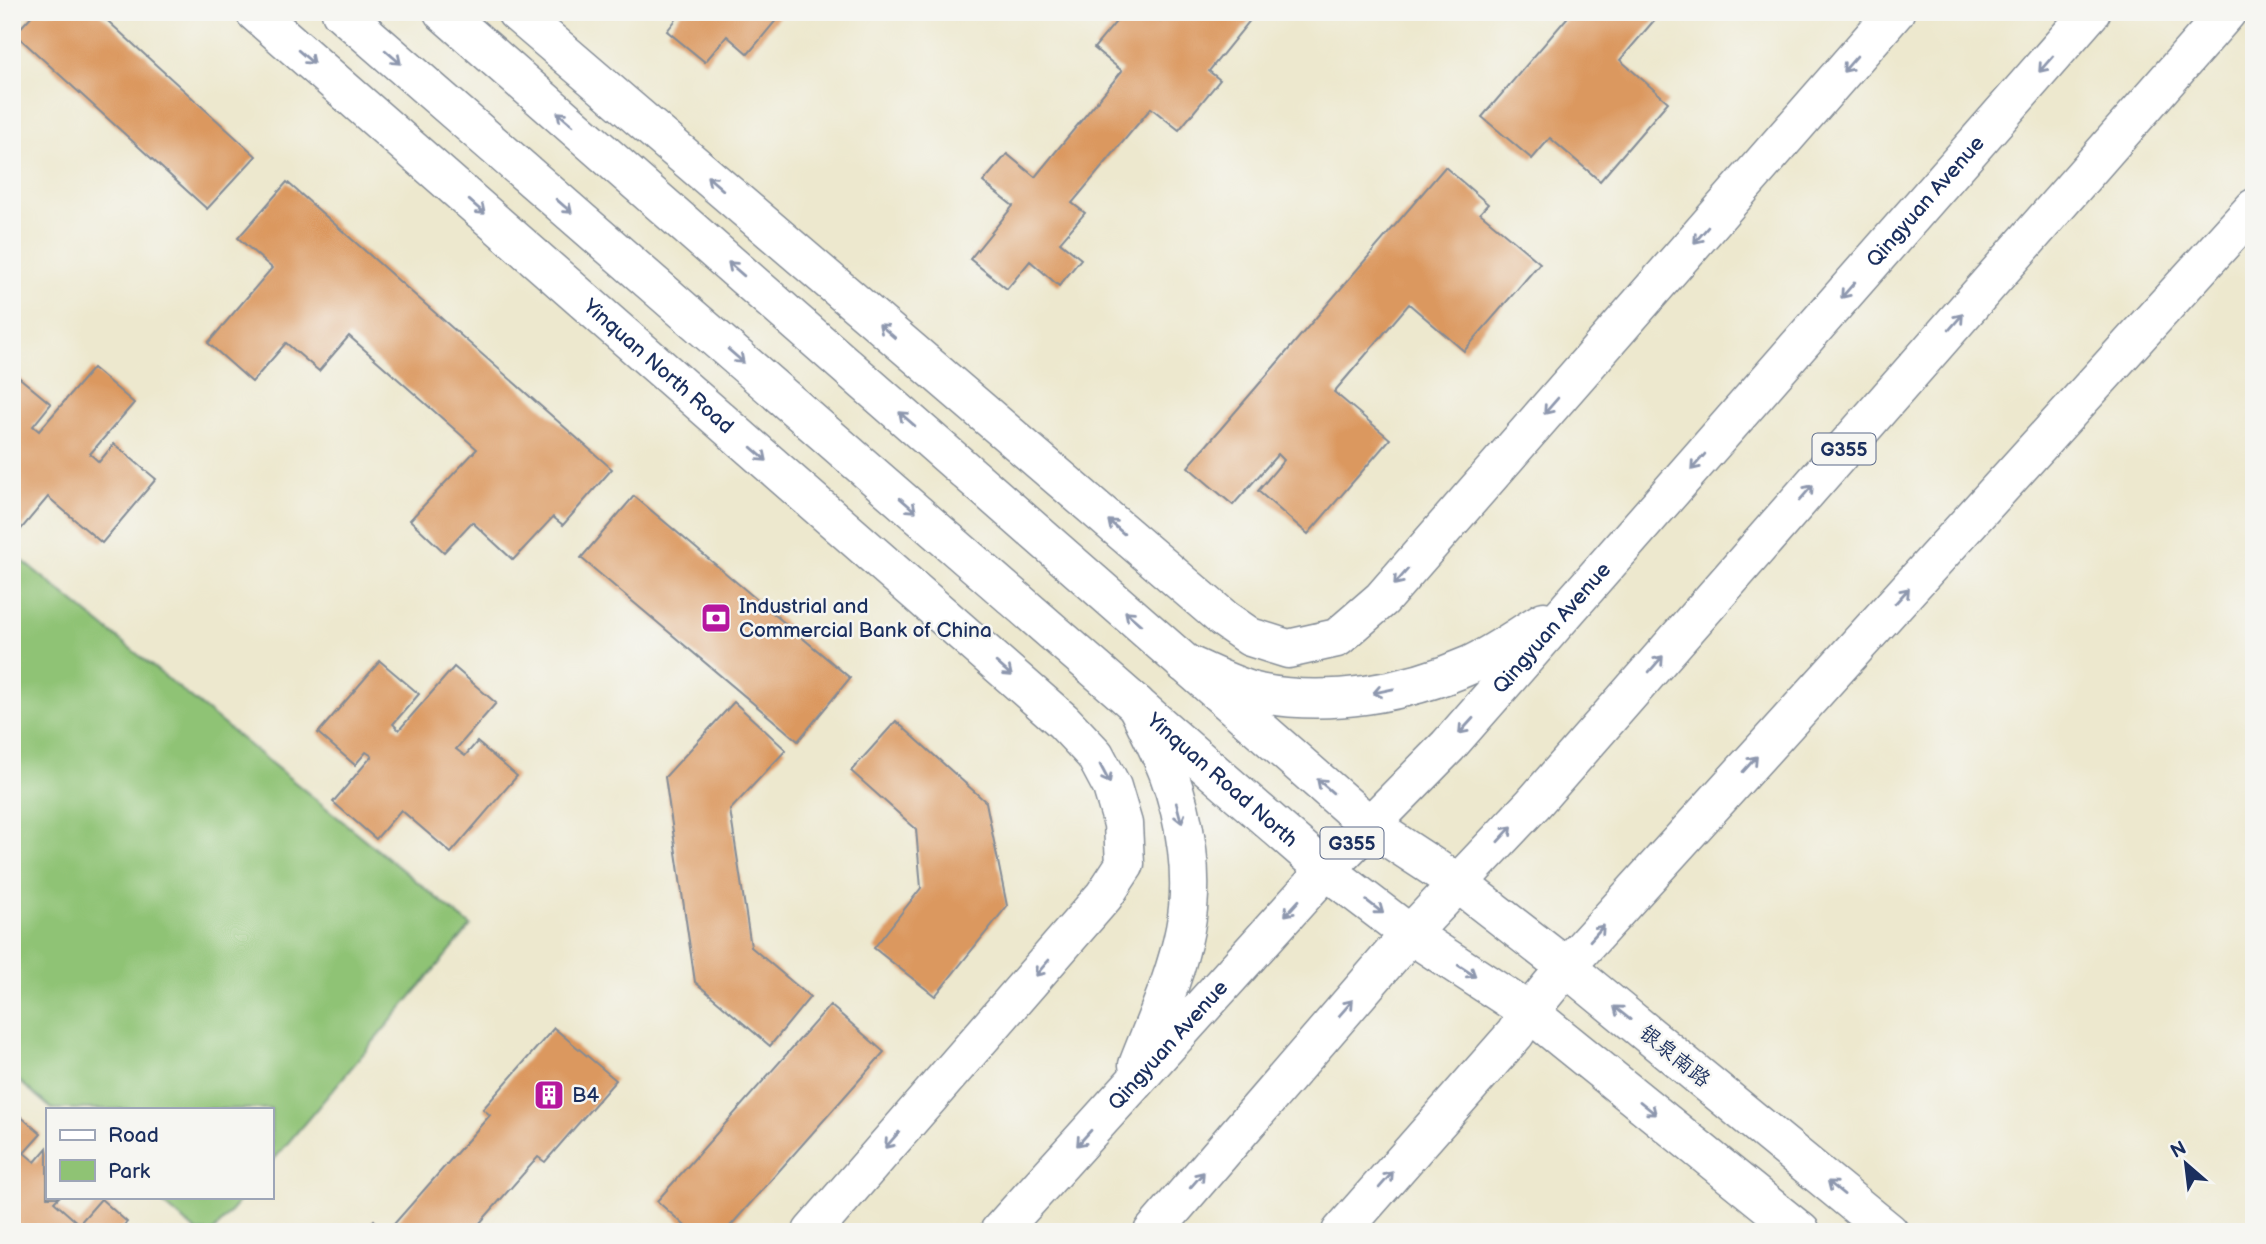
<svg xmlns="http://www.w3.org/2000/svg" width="2266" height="1244" viewBox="0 0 2266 1244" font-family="'Balsamiq Sans','LXGW WenKai TC',sans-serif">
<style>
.green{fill:#8fc374;stroke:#557969;stroke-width:2}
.building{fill:#db985f}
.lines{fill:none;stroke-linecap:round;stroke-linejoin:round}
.minor-casing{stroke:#848c96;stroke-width:41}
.major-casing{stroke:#848c96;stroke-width:41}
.highway-casing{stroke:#848c96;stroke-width:41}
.minor{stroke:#fff;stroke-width:38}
.major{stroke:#fff;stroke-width:38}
.highway{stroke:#fff;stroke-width:38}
.oneway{stroke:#8d97ae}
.labels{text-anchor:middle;stroke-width:5;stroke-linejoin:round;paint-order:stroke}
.shield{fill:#f6f6f2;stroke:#5d6b8a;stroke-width:2}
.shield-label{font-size:19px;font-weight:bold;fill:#1b2f5e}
.street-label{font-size:21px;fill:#1b2f5e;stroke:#f6f6f2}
.poi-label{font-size:21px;fill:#1b2f5e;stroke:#f6f6f2;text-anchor:start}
</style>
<rect width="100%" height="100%" fill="#f6f6f2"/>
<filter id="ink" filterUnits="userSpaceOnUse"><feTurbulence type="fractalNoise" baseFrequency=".0143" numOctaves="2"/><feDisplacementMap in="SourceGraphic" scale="14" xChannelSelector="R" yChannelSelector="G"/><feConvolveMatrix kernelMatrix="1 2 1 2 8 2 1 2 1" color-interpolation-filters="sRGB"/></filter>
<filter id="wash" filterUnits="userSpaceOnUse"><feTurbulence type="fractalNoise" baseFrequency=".00686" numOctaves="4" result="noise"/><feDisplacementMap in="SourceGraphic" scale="28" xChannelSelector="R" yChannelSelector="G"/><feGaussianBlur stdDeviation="1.57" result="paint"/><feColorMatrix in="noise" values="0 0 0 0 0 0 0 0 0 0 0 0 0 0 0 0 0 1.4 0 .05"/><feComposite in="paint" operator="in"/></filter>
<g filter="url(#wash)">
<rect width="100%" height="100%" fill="#ede8ce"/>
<!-- green -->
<g class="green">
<polygon points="12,552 471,926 271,1163 271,1109 52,1109 12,1075"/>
<polygon points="156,1197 243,1197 213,1232 197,1232"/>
</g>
<g id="blocks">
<!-- building -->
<g class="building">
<polygon points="35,12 98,12 256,156 207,209 15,34"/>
<polygon points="682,12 783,12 748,54 727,36 705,62 667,31"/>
<polygon points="1124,12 1150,12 1160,21 1167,12 1245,12 1252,18 1209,71 1220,80 1179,130 1151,108 1072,203 1085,213 1060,242 1081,259 1059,286 1030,261 1007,289 970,259 1013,206 983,182 1007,154 1035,177 1122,71 1094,48"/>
<polygon points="1572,12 1651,12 1657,17 1620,60 1668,102 1600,181 1550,138 1532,159 1482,117"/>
<polygon points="1445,167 1488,204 1480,213 1540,263 1464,351 1409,304 1334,392 1390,439 1308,534 1258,491 1284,460 1278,454 1233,505 1188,467"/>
<polygon points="287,182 612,469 563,525 553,517 513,560 472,522 444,552 410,520 477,449 349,336 319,371 286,343 252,382 208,343 272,268 238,238"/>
<polygon points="93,368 134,403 90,454 99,462 114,444 156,479 102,543 48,497 12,540 12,377 15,374 51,404 33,426 39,431"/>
<polygon points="634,496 850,678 798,741 581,558"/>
<polygon points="380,661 419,694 393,724 399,730 454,667 496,703 456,749 465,756 477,742 517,776 451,853 401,810 376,839 333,802 372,756 366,752 355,765 318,733"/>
<polygon points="734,702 786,750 730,810 751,947 810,997 770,1046 695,982 665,777"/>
<polygon points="896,721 986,802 1007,906 935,996 874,948 921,888 916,829 851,771"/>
<polygon points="830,1005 884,1052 725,1232 692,1232 657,1201"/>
<polygon points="554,1028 616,1080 545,1162 538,1157 472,1232 387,1232 490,1115 483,1109"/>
<polygon points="12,1109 41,1134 24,1153 35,1162 47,1148 47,1197 59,1197 54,1202 79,1224 101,1199 127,1222 118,1232 12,1232"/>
<polygon points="374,1220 385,1232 363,1232"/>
</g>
</g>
</g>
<g filter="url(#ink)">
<use href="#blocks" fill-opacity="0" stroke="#848c96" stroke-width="2"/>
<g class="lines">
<!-- minor casing -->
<g class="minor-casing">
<g id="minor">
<path id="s1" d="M255,12L1063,721L1095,755L1112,787L1123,824L1125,864L1104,896L812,1232"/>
<polyline points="516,12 1224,619 1250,637 1288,649 1337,638 1382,599 1895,12"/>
<polyline points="1459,884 1566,967 1889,1232"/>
<polyline points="1410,934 1529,1012 1801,1232"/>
<polyline points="1341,1232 1515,1034 1529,1012 1566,967 2254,208"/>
</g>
</g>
<!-- major casing -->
<g class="major-casing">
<g id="major">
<path id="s2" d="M341,12L1326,870L1410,934"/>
<polyline points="443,12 1369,825 1459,884"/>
</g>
</g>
<!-- highway casing -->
<g class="highway-casing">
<g id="highway">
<path d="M1184,663C1208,673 1234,687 1259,693C1328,707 1407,693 1470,665C1496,653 1520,635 1544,621"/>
<path d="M1136,704C1147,726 1159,749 1168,772C1186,820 1195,878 1185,929C1176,976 1155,1021 1138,1065"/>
<path id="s3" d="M999,1232L1326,870L1448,746L2091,12"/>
<polyline points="1153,1232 1410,934 1533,804 2227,12"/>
</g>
</g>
<!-- minor -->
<use href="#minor" class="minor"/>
<!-- major -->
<use href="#major" class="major"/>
<!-- highway -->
<use href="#highway" class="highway"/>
</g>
<!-- one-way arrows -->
<defs><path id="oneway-shaft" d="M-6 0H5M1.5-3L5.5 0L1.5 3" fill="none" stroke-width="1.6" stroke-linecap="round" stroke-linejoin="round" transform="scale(1.75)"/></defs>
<g class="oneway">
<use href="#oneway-shaft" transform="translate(306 57) rotate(41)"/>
<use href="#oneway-shaft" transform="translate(393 57) rotate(41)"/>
<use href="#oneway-shaft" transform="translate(1850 64) rotate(131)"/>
<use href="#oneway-shaft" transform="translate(2046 64) rotate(131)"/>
<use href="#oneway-shaft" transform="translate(565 119) rotate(-139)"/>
<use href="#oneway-shaft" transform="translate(715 183) rotate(-139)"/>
<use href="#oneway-shaft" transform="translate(564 206) rotate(41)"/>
<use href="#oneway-shaft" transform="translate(477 207) rotate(41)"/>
<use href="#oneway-shaft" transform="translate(1701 235) rotate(131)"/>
<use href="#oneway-shaft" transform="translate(736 269) rotate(-139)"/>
<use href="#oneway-shaft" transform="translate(1848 290) rotate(131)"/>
<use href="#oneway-shaft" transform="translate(1956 322) rotate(-49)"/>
<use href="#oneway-shaft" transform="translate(887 331) rotate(-139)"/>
<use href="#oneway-shaft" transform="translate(736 356) rotate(41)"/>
<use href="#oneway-shaft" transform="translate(1551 406) rotate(131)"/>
<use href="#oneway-shaft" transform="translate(907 419) rotate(-139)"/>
<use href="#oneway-shaft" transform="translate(759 454) rotate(41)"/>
<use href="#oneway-shaft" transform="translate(1698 462) rotate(131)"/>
<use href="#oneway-shaft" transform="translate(1806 493) rotate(-49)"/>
<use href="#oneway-shaft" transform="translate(908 505) rotate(41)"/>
<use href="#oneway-shaft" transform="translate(1116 527) rotate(-139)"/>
<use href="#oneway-shaft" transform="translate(1401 577) rotate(131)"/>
<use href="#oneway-shaft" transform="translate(1902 596) rotate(-48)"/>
<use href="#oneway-shaft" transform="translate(1133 618) rotate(-139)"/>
<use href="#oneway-shaft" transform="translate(1656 664) rotate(-49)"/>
<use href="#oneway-shaft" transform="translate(1004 669) rotate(41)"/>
<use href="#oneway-shaft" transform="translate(1383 691) rotate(168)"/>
<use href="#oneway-shaft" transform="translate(1466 726) rotate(132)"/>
<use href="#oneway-shaft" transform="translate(1750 764) rotate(-48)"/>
<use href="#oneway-shaft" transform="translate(1105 774) rotate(62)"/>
<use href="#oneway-shaft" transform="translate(1325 786) rotate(-139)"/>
<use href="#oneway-shaft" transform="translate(1179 813) rotate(75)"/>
<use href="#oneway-shaft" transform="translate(1505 834) rotate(-47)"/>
<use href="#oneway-shaft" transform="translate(1375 907) rotate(37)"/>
<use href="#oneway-shaft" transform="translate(1292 908) rotate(132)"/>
<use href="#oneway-shaft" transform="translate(1597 933) rotate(-48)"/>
<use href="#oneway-shaft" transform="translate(1042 968) rotate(131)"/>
<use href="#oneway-shaft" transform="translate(1467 971) rotate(33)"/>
<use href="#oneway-shaft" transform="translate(1346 1008) rotate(-49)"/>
<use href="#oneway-shaft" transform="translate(1622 1013) rotate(-141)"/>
<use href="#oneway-shaft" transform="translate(1648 1108) rotate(39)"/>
<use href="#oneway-shaft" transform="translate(1084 1138) rotate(132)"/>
<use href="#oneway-shaft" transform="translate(892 1140) rotate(131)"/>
<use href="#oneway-shaft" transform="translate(1197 1180) rotate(-49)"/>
<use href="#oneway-shaft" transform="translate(1386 1180) rotate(-49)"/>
<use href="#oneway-shaft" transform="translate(1836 1188) rotate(-141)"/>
</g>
</g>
<!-- icons -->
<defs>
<g id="bank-square" transform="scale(1.575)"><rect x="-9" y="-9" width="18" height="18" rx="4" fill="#b5179e" stroke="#f6f6f2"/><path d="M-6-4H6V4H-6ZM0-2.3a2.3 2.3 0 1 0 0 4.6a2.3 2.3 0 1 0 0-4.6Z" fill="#fff"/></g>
<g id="building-square" transform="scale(1.575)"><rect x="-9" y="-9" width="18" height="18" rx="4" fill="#b5179e" stroke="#f6f6f2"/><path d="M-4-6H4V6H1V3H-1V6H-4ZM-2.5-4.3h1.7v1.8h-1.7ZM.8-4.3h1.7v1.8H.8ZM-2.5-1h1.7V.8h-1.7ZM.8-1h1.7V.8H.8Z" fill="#fff"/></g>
</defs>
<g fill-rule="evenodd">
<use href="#bank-square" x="716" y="618"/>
<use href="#building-square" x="549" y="1095"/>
</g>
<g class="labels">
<!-- shield labels -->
<g class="shield">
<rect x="1812.5" y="433.5" width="63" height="31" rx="5"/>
<rect x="1320.5" y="827.5" width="63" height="31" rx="5"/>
</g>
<g class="shield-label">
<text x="1844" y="456">G355</text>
<text x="1352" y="850">G355</text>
</g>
<!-- street labels -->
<g class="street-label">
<text dy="7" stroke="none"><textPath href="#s3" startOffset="1386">Qingyuan Avenue</textPath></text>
<text dy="7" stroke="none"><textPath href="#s1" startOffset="537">Yinquan North Road</textPath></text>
<text dy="7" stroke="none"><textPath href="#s3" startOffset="819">Qingyuan Avenue</textPath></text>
<text dy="7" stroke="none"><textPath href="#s2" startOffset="1169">Yinquan Road North</textPath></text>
<text dy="7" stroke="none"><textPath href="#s3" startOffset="252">Qingyuan Avenue</textPath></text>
<text transform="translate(1675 1056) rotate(39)" y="7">银泉南路</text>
</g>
<!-- poi labels -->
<g class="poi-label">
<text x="739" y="613">Industrial and<tspan x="739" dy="24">Commercial Bank of China</tspan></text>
<text x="572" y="1102">B4</text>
</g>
</g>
<!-- margin -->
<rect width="2266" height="1244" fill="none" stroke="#f6f6f2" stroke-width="42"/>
<!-- legend -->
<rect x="46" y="1108" width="228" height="91" fill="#f6f6f2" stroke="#9ea6b7" stroke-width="2"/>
<rect x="60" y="1130" width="35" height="10" fill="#ffffff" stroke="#9ea6b7" stroke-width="2"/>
<text x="108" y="1142" font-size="21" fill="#1b2f5e">Road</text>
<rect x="60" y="1160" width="35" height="21" fill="#8fc374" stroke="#9ea6b7" stroke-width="2"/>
<text x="108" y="1178" font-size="21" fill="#1b2f5e">Park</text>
<!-- north arrow -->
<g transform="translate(2186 1164) rotate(332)" stroke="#f6f6f2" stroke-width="5" paint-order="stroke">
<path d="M0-5L12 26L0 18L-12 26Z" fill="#1b2f5e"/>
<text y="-10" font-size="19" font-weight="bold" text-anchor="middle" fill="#1b2f5e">N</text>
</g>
</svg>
